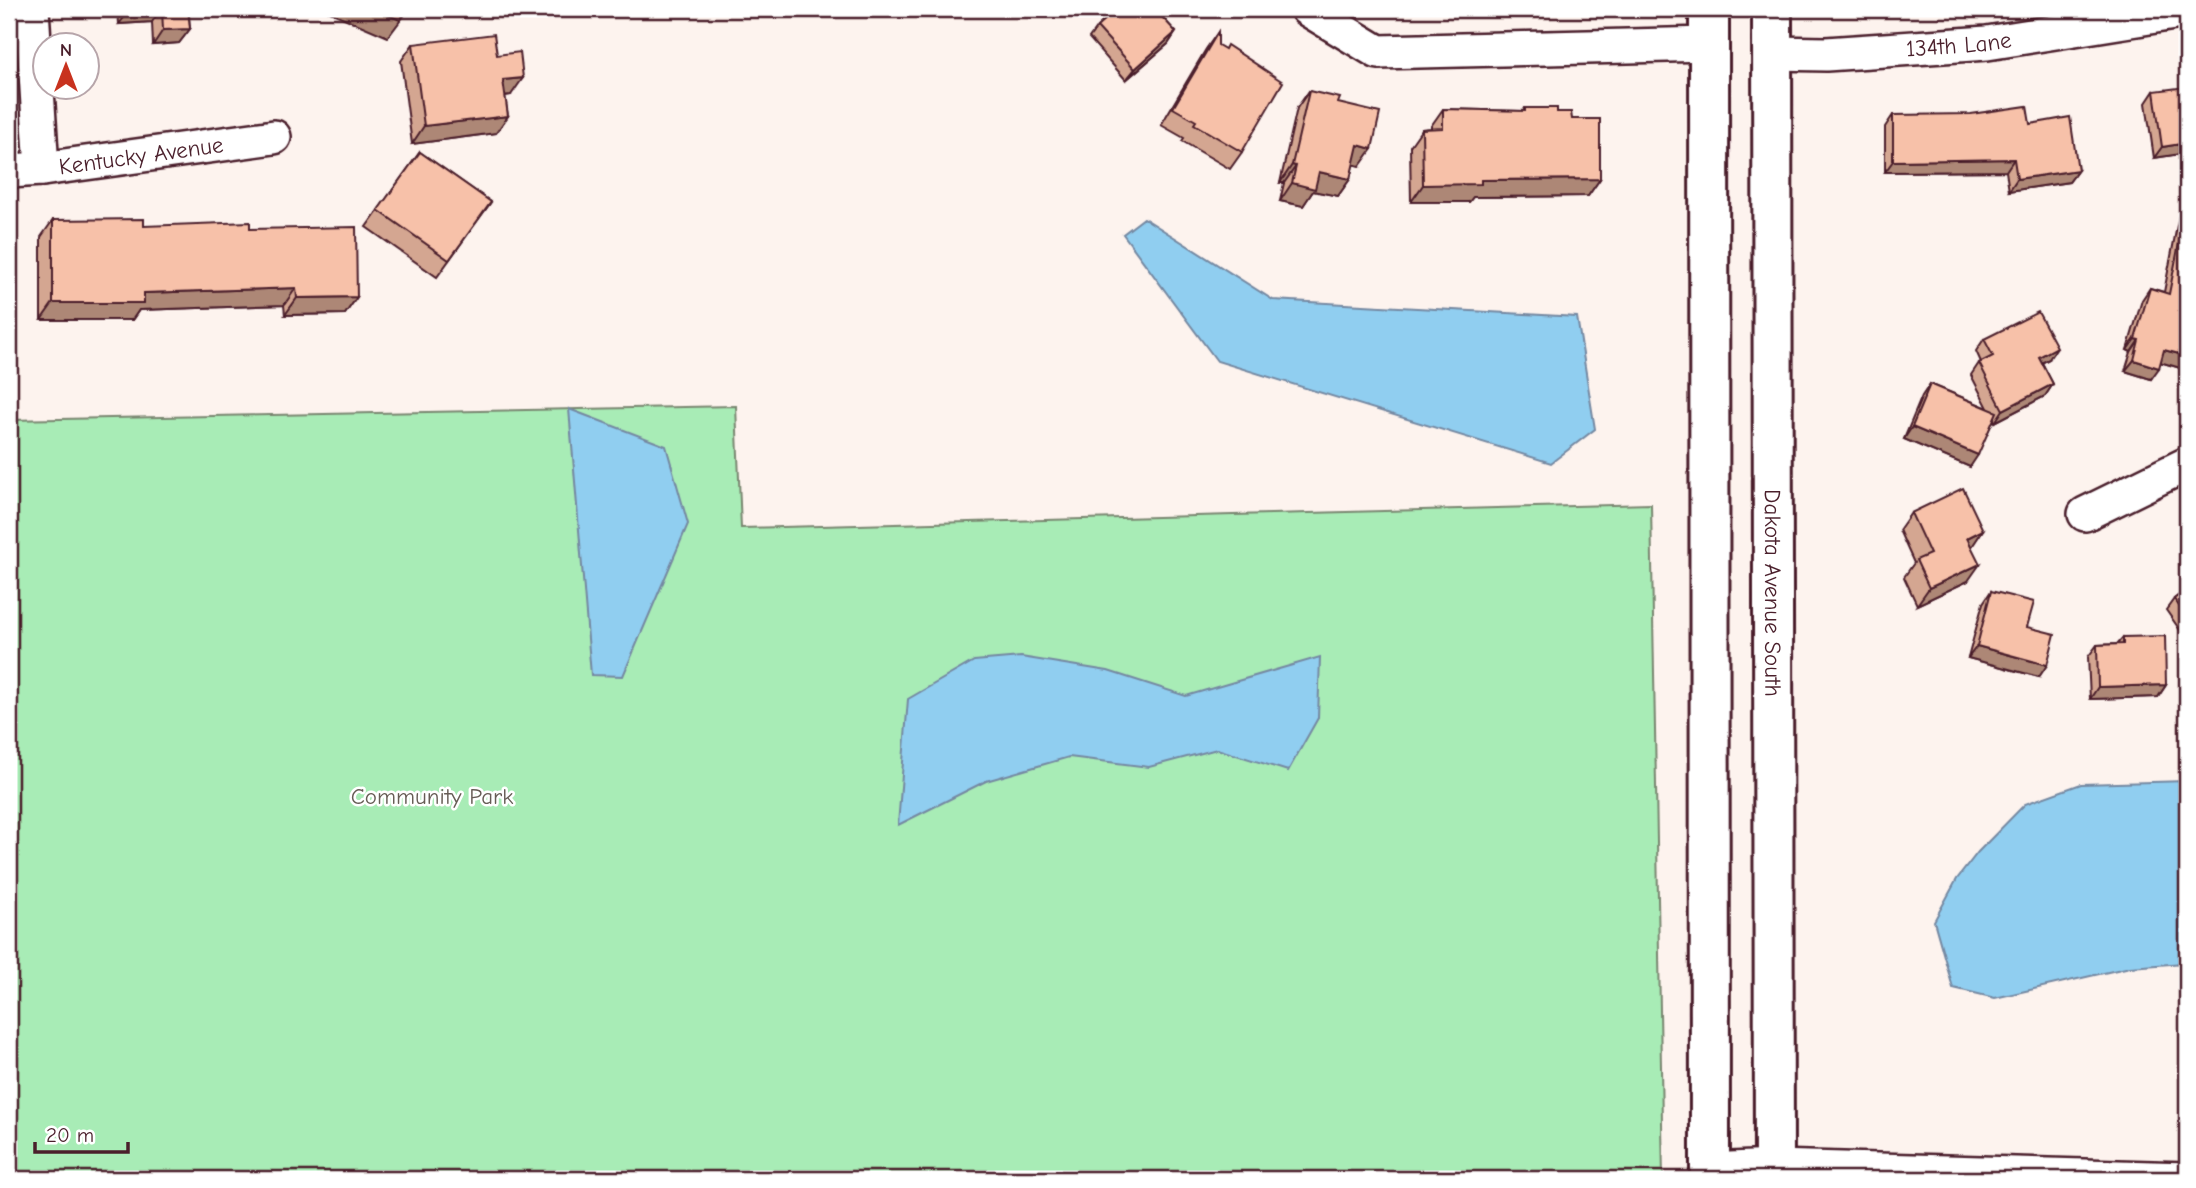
<svg xmlns="http://www.w3.org/2000/svg" width="2196" height="1188" viewBox="0 0 2196 1188" font-family="'Comic Neue',sans-serif">
<style>
.park{fill:#a8ecb6;stroke:#798670;stroke-width:2}
.water{fill:#90cef0;stroke:#7488a1;stroke-width:2}
.lines{fill:none;stroke-linecap:round;stroke-linejoin:round}
.minor-casing{stroke:#4a1f2b;stroke-width:38}
.secondary-casing{stroke:#4a1f2b;stroke-width:44}
.minor{stroke:#fff;stroke-width:33}
.secondary{stroke:#fff;stroke-width:38}
.wall{fill:#d4a691;stroke:#4a1f2b;stroke-width:2}
.shaded-wall{fill:#ad8776;stroke:#4a1f2b;stroke-width:2}
.building{fill:#f7c1a9;stroke:#4a1f2b;stroke-width:2}
.labels{text-anchor:middle;stroke-width:5;stroke-linejoin:round;paint-order:stroke}
.street-label{font-size:23px;fill:#4a1f2b;stroke:#fff}
.park-label{font-size:23px;fill:#665c55;stroke:#fff}
</style>
<rect width="100%" height="100%" fill="#fdf3ee"/>
<filter id="ink" filterUnits="userSpaceOnUse"><feTurbulence type="fractalNoise" baseFrequency=".0143" numOctaves="2"/><feDisplacementMap in="SourceGraphic" scale="14" xChannelSelector="R" yChannelSelector="G"/><feConvolveMatrix kernelMatrix="1 2 1 2 8 2 1 2 1" color-interpolation-filters="sRGB"/></filter>
<g filter="url(#ink)">
<!-- park -->
<polygon class="park" points="736,406 741,528 1651,504 1663,1179 9,1179 9,420"/>
<!-- water -->
<g class="water">
<polygon points="1144,218 1273,300 1577,317 1595,429 1551,463 1217,361 1123,234"/>
<polygon points="569,409 666,446 688,524 623,676 591,675"/>
<polygon points="1021,657 1108,671 1186,696 1320,657 1318,718 1288,771 1217,749 1149,767 1069,757 986,781 898,825 908,699 974,661"/>
<polygon points="2187,781 2187,961 2184,963 2130,967 1995,998 1953,988 1934,921 1957,879 1978,852 2025,804 2081,784"/>
</g>
<g class="lines">
<!-- minor casing -->
<g class="minor-casing">
<g id="minor">
<polyline points="32,9 42,169"/>
<polyline points="1307,9 1378,52 1709,44"/>
<path id="s1" d="M1772,53L1826,54L1987,43L2187,11"/>
<path id="s2" d="M9,171L42,169L274,137"/>
<polyline points="2085,514 2187,464"/>
<polyline points="1709,1170 1774,1167 2187,1179"/>
</g>
</g>
<!-- secondary casing -->
<g class="secondary-casing">
<g id="secondary">
<polyline points="1709,9 1710,1179"/>
<path id="s3" d="M1772,9L1774,1179"/>
</g>
</g>
<!-- minor -->
<use href="#minor" class="minor"/>
<!-- secondary -->
<use href="#secondary" class="secondary"/>
</g>
<!-- wall -->
<g class="wall">
<polygon points="118,9 265,9 263,12 189,14 190,29 179,43 153,45 152,22 119,24"/>
<polygon points="1111,9 1173,9 1164,19 1176,32 1168,44 1126,80 1089,38 1097,27 1114,12"/>
<polygon points="1218,32 1218,45 1242,152 1230,169 1182,141 1184,138 1161,125 1206,49"/>
<polygon points="413,44 497,55 511,95 505,96 508,116 496,133 412,144 401,61"/>
<polygon points="1309,91 1338,103 1360,166 1353,164 1350,179 1338,196 1313,191 1303,206 1280,201 1284,183 1280,183 1297,108"/>
<polygon points="2154,91 2187,153 2154,158 2146,103"/>
<polygon points="1525,108 1557,112 1572,119 1600,179 1588,196 1473,197 1469,202 1411,202 1410,146 1422,129 1431,128 1431,126 1443,109 1523,111"/>
<polygon points="1893,115 2030,124 2078,170 2069,182 2009,191 2006,171 1885,172 1885,127"/>
<polygon points="420,152 491,202 437,277 366,227"/>
<polygon points="2187,196 2187,365 2184,369 2160,362 2151,379 2125,371 2131,352 2127,350 2142,300 2150,288 2164,292 2181,205"/>
<polygon points="53,220 144,226 250,229 357,297 345,314 285,315 284,305 139,310 132,320 41,320 41,237"/>
<polygon points="1984,339 2049,359 2042,363 2053,384 2045,396 1995,422 1994,419 1970,467 1904,439 1922,396 1930,384 1988,408 1971,375 1979,363 1981,362 1976,351"/>
<polygon points="1911,513 1983,530 1971,547 1968,581 1917,605 1904,577 1914,563 1899,530"/>
<polygon points="2187,573 2187,585 2183,579"/>
<polygon points="2187,589 2187,640 2166,610 2174,599"/>
<polygon points="1991,591 2039,677 1968,658 1983,603"/>
<polygon points="2123,637 2166,685 2158,697 2090,699 2088,657 2097,645 2117,644"/>
</g>
<!-- shaded-wall -->
<g class="shaded-wall">
<polygon points="144,9 161,9 152,22 119,24 130,10"/>
<polygon points="181,9 265,9 263,12 178,14"/>
<polygon points="326,9 409,9 388,37 325,10"/>
<polygon points="1171,9 1173,9 1168,16 1154,29 1162,17"/>
<polygon points="190,29 179,43 153,45 163,30"/>
<polygon points="1176,32 1168,44 1126,80 1135,69"/>
<polygon points="523,78 511,95 491,97 503,80"/>
<polygon points="508,116 496,133 412,144 424,126"/>
<polygon points="2187,143 2187,153 2154,158 2162,147"/>
<polygon points="1358,145 1372,149 1360,166 1346,163"/>
<polygon points="2014,159 2006,171 1885,172 1893,161"/>
<polygon points="1292,165 1296,166 1284,183 1280,183"/>
<polygon points="2078,170 2069,182 2009,191 2017,179"/>
<polygon points="1319,172 1350,179 1338,196 1313,191 1303,206 1280,201 1292,183"/>
<polygon points="1600,179 1588,196 1473,197 1469,202 1411,202 1423,185 1481,180"/>
<polygon points="296,288 284,305 139,310 132,320 41,320 53,303 144,293"/>
<polygon points="357,297 345,314 285,315 297,298"/>
<polygon points="2135,339 2139,340 2131,352 2127,350"/>
<polygon points="2057,347 2049,359 2031,368 2039,357"/>
<polygon points="2164,350 2187,356 2187,365 2184,369 2156,361"/>
<polygon points="2134,360 2159,368 2151,379 2125,371"/>
<polygon points="2053,384 2045,396 1995,422 2003,410"/>
<polygon points="1912,427 1978,455 1970,467 1904,439"/>
<polygon points="1983,530 1971,548 1967,538"/>
<polygon points="1980,564 1968,581 1917,605 1929,588"/>
<polygon points="1977,646 2047,665 2039,677 1968,658"/>
<polygon points="2166,685 2158,697 2090,699 2098,687"/>
</g>
<!-- building -->
<g class="building">
<polygon points="162,9 188,9 190,29 163,30"/>
<polygon points="374,9 408,9 400,20"/>
<polygon points="1117,9 1171,9 1162,17 1176,32 1135,69 1097,27"/>
<polygon points="1218,32 1218,45 1225,49 1227,45 1283,82 1242,152 1194,124 1196,121 1173,108"/>
<polygon points="494,34 497,55 520,52 523,78 503,80 508,116 424,126 413,44"/>
<polygon points="2187,87 2187,143 2162,147 2154,91"/>
<polygon points="1309,91 1340,98 1338,103 1380,113 1372,149 1358,145 1350,179 1319,172 1315,189 1292,183 1296,166 1292,165"/>
<polygon points="2027,106 2030,124 2070,117 2078,170 2017,179 2014,159 1893,161 1893,115 1971,114"/>
<polygon points="1525,108 1557,108 1557,112 1571,112 1572,119 1600,119 1600,179 1481,180 1481,184 1423,185 1422,129 1443,128 1443,109 1525,111"/>
<polygon points="420,152 491,202 449,260 378,210"/>
<polygon points="2187,203 2187,356 2164,350 2159,368 2134,360 2139,340 2135,339 2150,288 2169,294"/>
<polygon points="144,219 144,226 250,222 250,229 356,227 357,297 297,298 296,288 144,293 144,303 53,303 53,220"/>
<polygon points="2038,312 2057,347 2039,357 2053,384 2003,410 1979,363 1993,356 1984,339"/>
<polygon points="1930,384 1997,412 1978,455 1912,427"/>
<polygon points="1963,488 1983,530 1967,538 1980,564 1929,588 1916,560 1930,554 1911,513"/>
<polygon points="2187,589 2187,617 2174,599"/>
<polygon points="1991,591 2034,602 2027,627 2055,634 2047,665 1977,646"/>
<polygon points="2165,636 2166,685 2098,687 2097,645 2123,644 2123,637"/>
</g>
</g>
<g class="labels">
<!-- street labels -->
<g class="street-label">
<text dy="8" stroke="none"><textPath href="#s1" startOffset="187">134th Lane</textPath></text>
<text dy="8" stroke="none"><textPath href="#s2" startOffset="133">Kentucky Avenue</textPath></text>
<text dy="8" stroke="none"><textPath href="#s3" startOffset="584">Dakota Avenue South</textPath></text>
</g>
<!-- park labels -->
<g class="park-label">
<text x="432" y="804">Community Park</text>
</g>
</g>
<!-- margin -->
<rect width="2196" height="1188" fill="none" stroke="#fff" stroke-width="35"/>
<rect x="18" y="18" width="2161" height="1153" fill="none" stroke="#4a1f2b" stroke-width="2.5" filter="url(#ink)"/>
<!-- north arrow -->
<g transform="translate(66 66)"><circle r="33" fill="#ffffff" stroke="#b7a5aa" stroke-width="2"/>
<path d="M0-5L12 26L0 18L-12 26Z" fill="#c8321e"/>
<text y="-10" font-size="19" font-weight="bold" text-anchor="middle" fill="#4a1f2b">N</text>
</g>
<!-- scale -->
<path d="M35 1142v10h93v-10" fill="none" stroke="#4a1f2b" stroke-width="3.5"/>
<text x="46" y="1142" font-size="21" fill="#4a1f2b" stroke="#ffffff" stroke-width="5" paint-order="stroke">20 m</text>
</svg>
